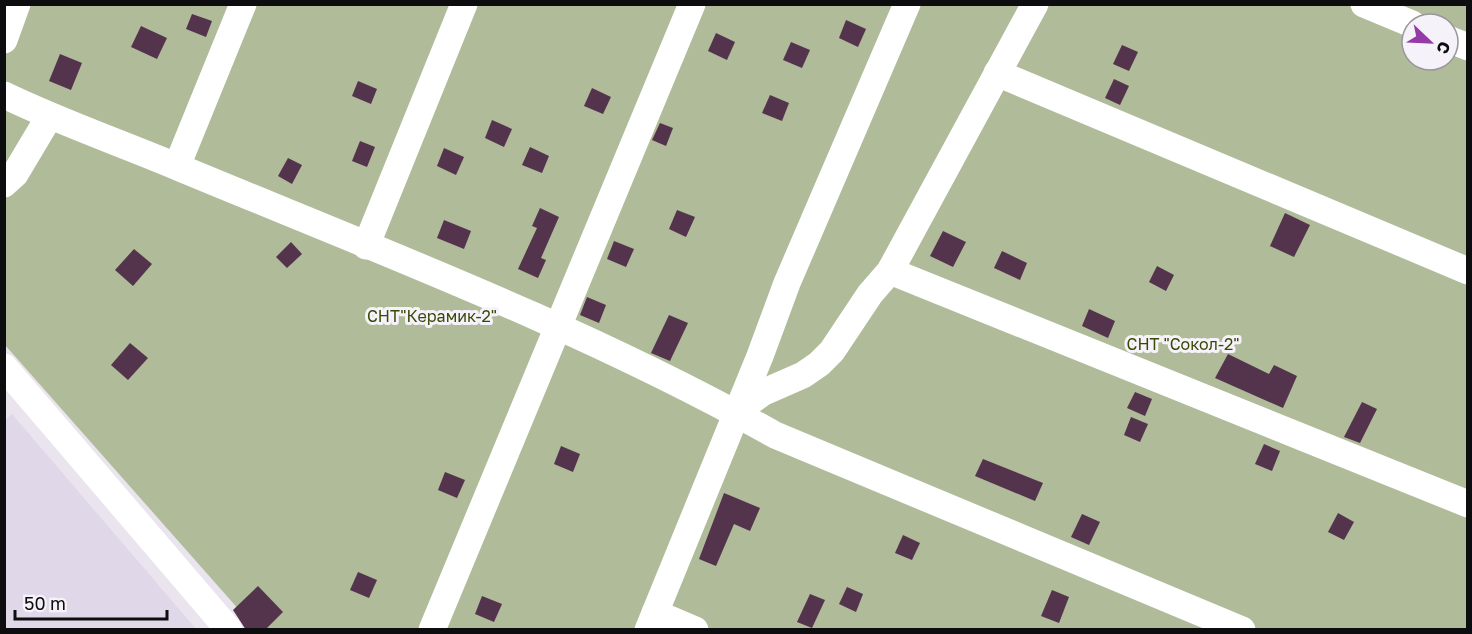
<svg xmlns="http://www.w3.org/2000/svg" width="1472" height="634" viewBox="0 0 1472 634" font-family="'Golos Text',sans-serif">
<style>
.built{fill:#e0d8e8}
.green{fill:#afbb99;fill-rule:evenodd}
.building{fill:#54334d}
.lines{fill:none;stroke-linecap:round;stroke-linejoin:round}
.minor{stroke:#fff;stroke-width:27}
.labels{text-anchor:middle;stroke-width:6;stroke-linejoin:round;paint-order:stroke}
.park-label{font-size:16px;fill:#384904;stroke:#f6f2fa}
</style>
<rect width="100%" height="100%" fill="#e9e4ed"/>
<!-- built -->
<polygon class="built" points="12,414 196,629 5,629 4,421"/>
<!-- green -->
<path class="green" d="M4,5H1467V629H256L5,345ZM1412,24H1448V60H1412Z"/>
<!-- building -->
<g class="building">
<polygon points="192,14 212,21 206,37 186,29"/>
<polygon points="846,20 866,29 858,47 839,38"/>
<polygon points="141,26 167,38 157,59 131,47"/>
<polygon points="716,33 735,42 727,60 708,51"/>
<polygon points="791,42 810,50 802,68 783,60"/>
<polygon points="1122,45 1138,52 1129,71 1113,64"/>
<polygon points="60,54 82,63 71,90 49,81"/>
<polygon points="1114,79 1129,86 1120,105 1105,98"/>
<polygon points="358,81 377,89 371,104 352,96"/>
<polygon points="592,88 611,97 603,114 584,106"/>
<polygon points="770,95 789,103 782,121 762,113"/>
<polygon points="492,120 512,129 504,147 485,138"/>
<polygon points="660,123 673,128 666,146 652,140"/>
<polygon points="360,141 375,147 367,167 352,161"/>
<polygon points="530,147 549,156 542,173 522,165"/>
<polygon points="444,148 464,157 456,175 437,166"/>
<polygon points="288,158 302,165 292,184 278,176"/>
<polygon points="540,208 559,217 541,258 546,260 538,278 518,269 537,228 532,226"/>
<polygon points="677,210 695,217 686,237 669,229"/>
<polygon points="1285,213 1310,225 1294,257 1270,246"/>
<polygon points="444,220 471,231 464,249 437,238"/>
<polygon points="943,231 966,242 953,267 930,256"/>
<polygon points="614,241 634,249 626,267 607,259"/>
<polygon points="291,242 302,254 287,268 276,257"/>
<polygon points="134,249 152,264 133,286 115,270"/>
<polygon points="1002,251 1027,263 1020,280 994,268"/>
<polygon points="1157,266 1174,275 1166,291 1149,282"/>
<polygon points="587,297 606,305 599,323 580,315"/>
<polygon points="1089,309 1115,321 1108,338 1082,326"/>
<polygon points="669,315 688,323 670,361 651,353"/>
<polygon points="130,343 148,358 128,380 111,365"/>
<polygon points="1228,354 1269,374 1274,365 1297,376 1283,408 1215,378"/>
<polygon points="1135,392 1152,399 1145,416 1127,408"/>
<polygon points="1362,402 1377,409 1360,443 1344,437"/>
<polygon points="1131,417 1148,424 1140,442 1124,435"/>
<polygon points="1264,444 1280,451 1272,471 1255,464"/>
<polygon points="561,446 580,454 573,472 554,464"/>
<polygon points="983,459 1043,483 1035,501 975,476"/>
<polygon points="445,472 465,480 457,498 438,490"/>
<polygon points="724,493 760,508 750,531 734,524 716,566 699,559"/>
<polygon points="1338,513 1354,522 1344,540 1328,532"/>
<polygon points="1082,514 1100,522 1089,545 1071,537"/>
<polygon points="903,535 920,543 912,560 895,553"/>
<polygon points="358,572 377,580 369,598 350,590"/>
<polygon points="258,586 283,612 265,630 246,630 233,610"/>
<polygon points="847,587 863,594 856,612 839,604"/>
<polygon points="1052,590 1069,597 1059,623 1041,616"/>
<polygon points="810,594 825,600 812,628 797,622"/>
<polygon points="482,596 502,604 494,622 475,614"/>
</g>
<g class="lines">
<!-- minor -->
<g class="minor">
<polyline points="1364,4 1412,24"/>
<polyline points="1448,39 1468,47"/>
<polyline points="4,40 17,4"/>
<polyline points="997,73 1468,271"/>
<path d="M4,95C62,123 121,143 180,168C380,251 586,329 775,435L1242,630"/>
<polyline points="177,166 243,4"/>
<polyline points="4,184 15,174 49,117"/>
<polyline points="366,246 464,4"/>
<polyline points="890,271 1468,504"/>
<polyline points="4,367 229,630"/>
<polyline points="736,412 762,393 803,375 819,364 832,351 870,294 890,271 1035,4"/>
<polyline points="655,613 695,630"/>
<polyline points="432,630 692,4"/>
<polyline points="648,630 760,356 787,283 907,4"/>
</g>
</g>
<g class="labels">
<!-- park labels -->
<g class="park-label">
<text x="432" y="322">СНТ"Керамик-2"</text>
<text x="1183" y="350">СНТ "Сокол-2"</text>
</g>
</g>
<!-- border -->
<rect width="1472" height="634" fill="none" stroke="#0d0c0e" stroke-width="12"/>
<!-- north arrow -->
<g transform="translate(1430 42) rotate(113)"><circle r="28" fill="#f6f2fa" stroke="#99969c" stroke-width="1.5"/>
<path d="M0-4.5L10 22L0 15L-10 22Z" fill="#943ba7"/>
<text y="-9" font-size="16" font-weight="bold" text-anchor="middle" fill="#0d0c0e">С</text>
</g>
<!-- scale -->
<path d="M15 610v9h152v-9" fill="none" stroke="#0d0c0e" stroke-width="3"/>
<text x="24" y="610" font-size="18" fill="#0d0c0e" stroke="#f6f2fa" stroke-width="4.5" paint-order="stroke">50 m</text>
</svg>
